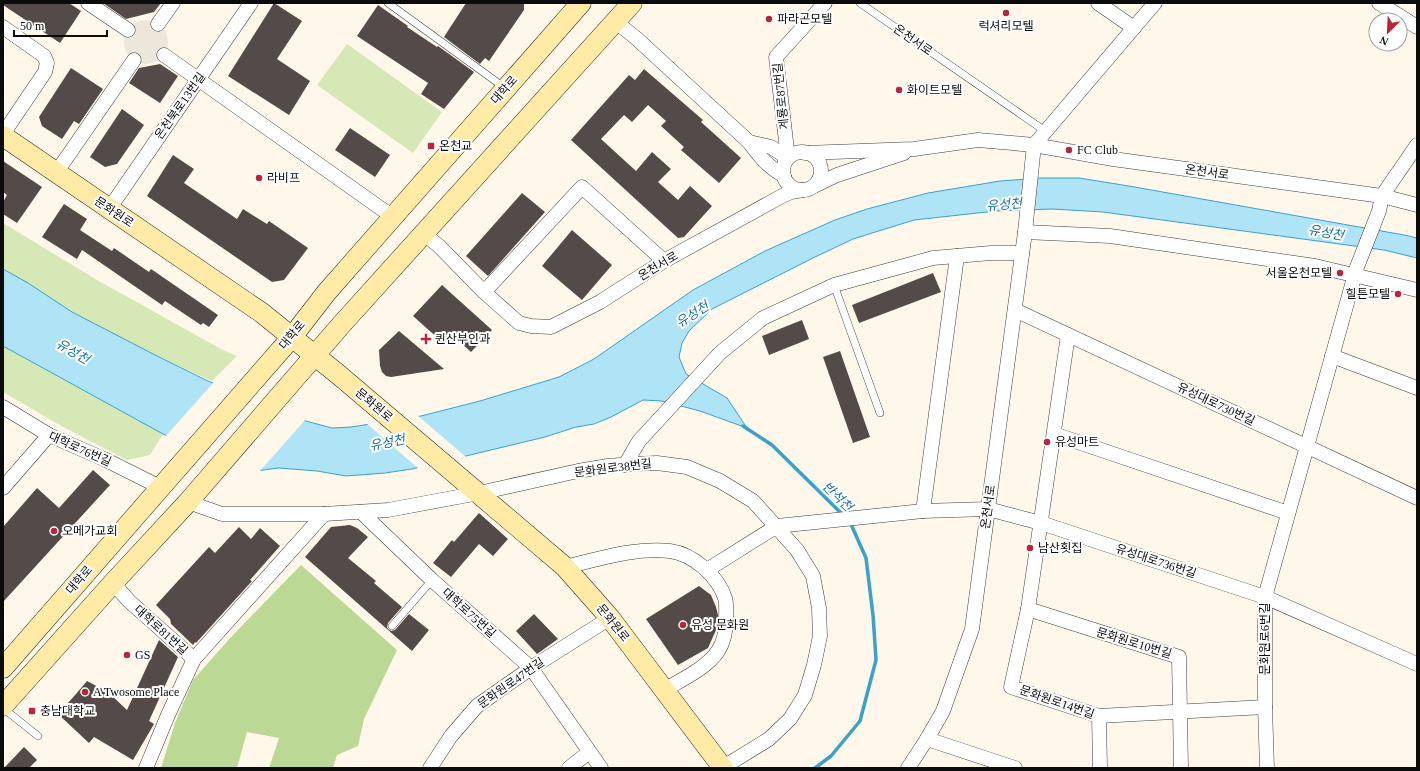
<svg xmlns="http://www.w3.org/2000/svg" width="1420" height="771" viewBox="0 0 1420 771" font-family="'Times New Roman','Noto Sans KR',serif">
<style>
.green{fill:#d5e8b5}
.forest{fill:#bbd994}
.plaza{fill:#ede6db}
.water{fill:#afe3f6;stroke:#37a2cc}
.pier{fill:#fff8ea}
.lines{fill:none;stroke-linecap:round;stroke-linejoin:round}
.stream{stroke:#37a2cc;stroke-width:3.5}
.building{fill:#544b48}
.lane-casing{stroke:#3e3e3e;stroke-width:8}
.street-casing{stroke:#3e3e3e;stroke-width:15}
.secondary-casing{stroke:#2d2d2d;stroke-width:21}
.lane{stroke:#fff;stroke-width:7}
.street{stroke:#fff;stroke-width:14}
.secondary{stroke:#ffeba5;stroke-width:20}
.poi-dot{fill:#ba253d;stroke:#fff;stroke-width:1.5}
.labels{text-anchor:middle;stroke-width:4;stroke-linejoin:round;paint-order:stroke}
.poi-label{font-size:12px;fill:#0b0b0b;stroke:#fff;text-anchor:start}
.street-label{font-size:12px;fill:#0b0b0b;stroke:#fff}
.water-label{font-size:13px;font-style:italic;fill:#16719c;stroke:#fff}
</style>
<rect width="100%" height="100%" fill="#fff8ea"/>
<!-- green -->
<g class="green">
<polygon points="347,44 442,112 413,153 317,85"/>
<path d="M3,223L97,280L221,349L237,356L212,381C165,360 118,338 73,312C49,298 27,282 3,269Z"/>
<polygon points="3,346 163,434 150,455 127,460 63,427 3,392"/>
</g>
<!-- forest -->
<polygon class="forest" points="301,565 397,650 364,719 358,746 337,755 333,768 269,768 279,738 247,732 237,768 161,768 175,723 193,680 231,637"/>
<!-- plaza -->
<circle class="plaza" cx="146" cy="42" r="22"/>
<!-- water -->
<polygon class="water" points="1041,178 1079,178 1129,186 1404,235 1417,238 1417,258 1384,250 1103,212 1052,209 996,211 914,220 853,239 813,258 712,309 689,331 682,343 679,357 686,374 727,398 747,428 700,411 662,401 643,400 611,417 594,424 576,427 545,437 412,469 385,473 346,476 317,471 279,468 247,472 163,434 3,346 3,269 28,283 72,312 157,356 208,381 302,420 332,428 351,427 421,416 480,401 559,377 594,359 693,290 765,251 835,220 867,209 928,193 1000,181"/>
<!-- pier -->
<g class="pier">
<polygon points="214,382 306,419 259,472 246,474 165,437"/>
<polygon points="417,415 466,457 419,469 366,423"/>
</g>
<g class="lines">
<!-- stream -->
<g class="stream">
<polyline points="743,426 772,445 843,515"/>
<polyline points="815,768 831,756 860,721 876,660 873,615 866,558 850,522"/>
</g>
</g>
<!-- building -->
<g class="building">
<polygon points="3,3 69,3 81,11 60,43 3,5"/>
<polygon points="103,3 161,3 154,12 126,19"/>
<polygon points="274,3 302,21 277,59 310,81 289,115 228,76"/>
<polygon points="466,3 524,3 524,10 489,61 485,58 480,64 444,37"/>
<polygon points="378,5 408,26 407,27 437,47 438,46 474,72 444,109 421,94 428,83 357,36"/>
<polygon points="160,64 178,76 160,103 129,83 139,68"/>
<polygon points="71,68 103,89 79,124 74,121 62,139 42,126 39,117"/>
<polygon points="644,69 703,120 701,122 741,158 719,183 681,150 684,147 661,126 666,121 648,105 632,122 624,115 601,139 636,171 652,152 671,169 658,182 678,200 690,186 712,206 684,237 678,238 571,140 629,75 635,80"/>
<polygon points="122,109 144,125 117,164 105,167 90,157"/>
<polygon points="350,128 390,155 375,177 335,150"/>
<polygon points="173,155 194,169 184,183 237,219 243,209 267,224 269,221 308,248 284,280 272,282 147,196"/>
<polygon points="3,161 42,187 17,223 3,214 3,202 7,195 3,192"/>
<polygon points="522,193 545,212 488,276 466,256"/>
<polygon points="64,204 87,219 80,230 112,251 114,248 149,272 151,269 218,315 209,327 203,323 201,325 165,301 162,305 82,250 77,259 42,237"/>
<polygon points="572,230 612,265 582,300 542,266"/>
<polygon points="933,273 941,292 859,323 852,305"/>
<polygon points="442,285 492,330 471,352 449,332 441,341 413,316"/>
<polygon points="802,320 809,339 769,355 762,336"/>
<polygon points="399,331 444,369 391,377 386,376 382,372 380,366 379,350"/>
<polygon points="840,351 870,437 853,443 823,357"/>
<polygon points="93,470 110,485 3,602 3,527 37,488 59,508"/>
<polygon points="479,513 508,539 493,556 479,544 451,577 433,563 452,540 454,542"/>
<polygon points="350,525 357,528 368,537 348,558 376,581 374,583 402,607 388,623 387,627 388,629 391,631 395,630 409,614 429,630 412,651 305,557 331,527"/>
<polygon points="239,527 251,539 260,528 280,546 250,580 252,581 196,643 195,642 193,645 171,624 170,619 156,605 209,547 215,553"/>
<polygon points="699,586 711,595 716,607 718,615 716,630 708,648 678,665 646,619"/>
<polygon points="534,614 558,639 537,654 516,631"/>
<polygon points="159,640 178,657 149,721 154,724 133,760 94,737 89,743 58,714 76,694 87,681 108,692 127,710"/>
<polygon points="24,747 37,760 29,768 4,768"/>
</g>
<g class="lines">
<!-- lane casing -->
<g class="lane-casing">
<g id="lane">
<polyline points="388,3 505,88"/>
<polyline points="860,3 1045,131"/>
<polyline points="834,285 880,413"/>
<polyline points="392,626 432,580"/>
<polyline points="3,708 38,736"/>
</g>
</g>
<!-- street casing -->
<g class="street-casing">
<g id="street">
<polyline points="88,3 128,30"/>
<polyline points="1098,3 1134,28"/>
<polyline points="1379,3 1417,27"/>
<path d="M616,22L636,38L749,142C759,156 768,167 784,176"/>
<polyline points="158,24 173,3"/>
<polyline points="3,27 44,56 47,63 45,72 3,134"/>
<polyline points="164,55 393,217"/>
<polyline points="749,142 771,147 788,158"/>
<circle cx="802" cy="171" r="19"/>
<polyline points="805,153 914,149 978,140 1034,145 1113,159 1382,196 1417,205"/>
<polyline points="788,158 776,57 825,3"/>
<polyline points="56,173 134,60"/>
<polyline points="814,186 837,175 904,153"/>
<polyline points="109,209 251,3"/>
<polyline points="1025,232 1110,236 1315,266 1417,290"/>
<polyline points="424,234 439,246 484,292 519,323 531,326 551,327 600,302 664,261 782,196 791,192 803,190"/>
<polyline points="484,292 582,187 664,261"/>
<polyline points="1015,310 1417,498"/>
<polyline points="1068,335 1028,609 1011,687 1099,716 1265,707"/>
<polyline points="1332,356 1417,388"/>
<polyline points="3,407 49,435 104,459 160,487"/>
<polyline points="1054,434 1288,513"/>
<polyline points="625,465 639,441 720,353 763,318 834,285 933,258 991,253 1022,253"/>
<polyline points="3,488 49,435"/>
<polyline points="188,502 222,514 324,514 388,510 479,493 578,471 608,466 633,464 657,463 687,467 720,481 753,501 797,550 813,576 819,608 820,636 814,665 805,695 790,719 769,739 722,768"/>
<polyline points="923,511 957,256"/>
<polyline points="361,512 432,580 531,668 601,768"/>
<path d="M565,567C599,559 635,547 670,551C693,554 718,576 725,598C727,604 726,613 726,619C726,630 724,642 718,651C707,668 681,680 664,690"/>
<polyline points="707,570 777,526 923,511 988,509 1041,523 1265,597 1417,664"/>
<polyline points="113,583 129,601 194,659"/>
<polyline points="1028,609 1179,657 1181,768"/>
<polyline points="1099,716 1100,768"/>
<polyline points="927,739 1015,768"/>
<polyline points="146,768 168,715 194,659 324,514"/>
<polyline points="430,768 451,736 477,706 531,668 610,618"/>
<polyline points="569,768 589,752"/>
<polyline points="908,768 927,739 943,711 972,629 1025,232 1034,145 1155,3"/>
<polyline points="1267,768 1265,707 1265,597 1357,267 1379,211 1382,196 1417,145"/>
</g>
</g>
<!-- secondary casing -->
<g class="secondary-casing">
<g id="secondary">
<polyline points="3,136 262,313 339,375 565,567 610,618 723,768"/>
<polyline points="3,668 292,337 326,293 581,3"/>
<polyline points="3,706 113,583 188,502 341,325 632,3"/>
</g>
</g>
<!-- lane -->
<use href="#lane" class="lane"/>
<!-- street -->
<use href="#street" class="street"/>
<!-- secondary -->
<use href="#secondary" class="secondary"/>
</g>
<!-- markers -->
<g class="poi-dot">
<circle cx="1006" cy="13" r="4"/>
<circle cx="769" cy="19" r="4"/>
<circle cx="899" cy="90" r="4"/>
<rect x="427" y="142" width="8" height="8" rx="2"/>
<circle cx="1069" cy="150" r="4"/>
<circle cx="259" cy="178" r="4"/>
<circle cx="1340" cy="273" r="4"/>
<circle cx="1398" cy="294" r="4"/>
<path d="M424 333h4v4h4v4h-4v4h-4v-4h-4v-4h4z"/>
<circle cx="1047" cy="442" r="4"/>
<circle cx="54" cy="531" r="4"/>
<circle cx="1030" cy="548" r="4"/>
<circle cx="683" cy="625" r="4"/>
<circle cx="127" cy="655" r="4"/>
<circle cx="85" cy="692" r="4"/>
<rect x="28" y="707" width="8" height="8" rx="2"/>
</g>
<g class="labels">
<!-- poi labels -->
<g class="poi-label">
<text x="777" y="23">파라곤모텔</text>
<text x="1006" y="30" text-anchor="middle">럭셔리모텔</text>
<text x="907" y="94">화이트모텔</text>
<text x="439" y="150">온천교</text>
<text x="1077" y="154">FC Club</text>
<text x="267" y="182">라비프</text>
<text x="1332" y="277" text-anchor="end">서울온천모텔</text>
<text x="1390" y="298" text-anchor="end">힐튼모텔</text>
<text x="435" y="343">퀸산부인과</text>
<text x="1055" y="446">유성마트</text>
<text x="62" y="535">오메가교회</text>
<text x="1038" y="552">남산횟집</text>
<text x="691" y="629">유성 문화원</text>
<text x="135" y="659">GS</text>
<text x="93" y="696">A Twosome Place</text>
<text x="40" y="715">충남대학교</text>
</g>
<!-- street labels -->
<g class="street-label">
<text transform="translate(913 40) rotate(35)" y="4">온천서로</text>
<text transform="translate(504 90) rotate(-49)" y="4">대학로</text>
<text transform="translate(781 96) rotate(-96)" y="4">계룡로87번길</text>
<text transform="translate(180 106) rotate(-55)" y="4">온천북로13번길</text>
<text transform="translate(1207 172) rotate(8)" y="4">온천서로</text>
<text transform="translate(114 212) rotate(34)" y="4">문화원로</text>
<text transform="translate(658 266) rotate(-31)" y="4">온천서로</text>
<text transform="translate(292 335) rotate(-50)" y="4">대학로</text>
<text transform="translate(1216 404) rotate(25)" y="4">유성대로730번길</text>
<text transform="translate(374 405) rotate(40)" y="4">문화원로</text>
<text transform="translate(80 449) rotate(24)" y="4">대학로76번길</text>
<text transform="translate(613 468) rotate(-7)" y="4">문화원로38번길</text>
<text transform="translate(988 507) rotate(-82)" y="4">온천서로</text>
<text transform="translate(1156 561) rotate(18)" y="4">유성대로736번길</text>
<text transform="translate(79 580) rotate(-49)" y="4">대학로</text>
<text transform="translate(469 613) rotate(42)" y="4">대학로75번길</text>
<text transform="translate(613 623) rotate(51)" y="4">문화원로</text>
<text transform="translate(161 630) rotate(42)" y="4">대학로81번길</text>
<text transform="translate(1265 639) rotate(-90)" y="4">문화원로6번길</text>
<text transform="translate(1134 643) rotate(17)" y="4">문화원로10번길</text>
<text transform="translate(511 683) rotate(-35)" y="4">문화원로47번길</text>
<text transform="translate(1057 702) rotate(19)" y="4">문화원로14번길</text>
</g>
<!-- water labels -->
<g class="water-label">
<text transform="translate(1004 204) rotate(-5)" y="5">유성천</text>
<text transform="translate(1326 232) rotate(10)" y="5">유성천</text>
<text transform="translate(692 314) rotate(-32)" y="5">유성천</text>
<text transform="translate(73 351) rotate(30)" y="5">유성천</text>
<text transform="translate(387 442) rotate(-12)" y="5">유성천</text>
<text transform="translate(838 496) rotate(44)" y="5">반석천</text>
</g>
</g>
<!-- border -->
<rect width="1420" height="771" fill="none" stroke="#0b0b0b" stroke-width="8"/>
<!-- north arrow -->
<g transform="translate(1388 32) rotate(204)"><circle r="19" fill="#ffffff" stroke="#9d9d9d"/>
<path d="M0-3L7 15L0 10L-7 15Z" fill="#ba253d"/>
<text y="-6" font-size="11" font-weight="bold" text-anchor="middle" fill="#0b0b0b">N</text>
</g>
<!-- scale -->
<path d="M14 30v6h93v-6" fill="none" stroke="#0b0b0b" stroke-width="2"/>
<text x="20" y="30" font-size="12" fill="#0b0b0b" stroke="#ffffff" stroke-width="3" paint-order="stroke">50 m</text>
</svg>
